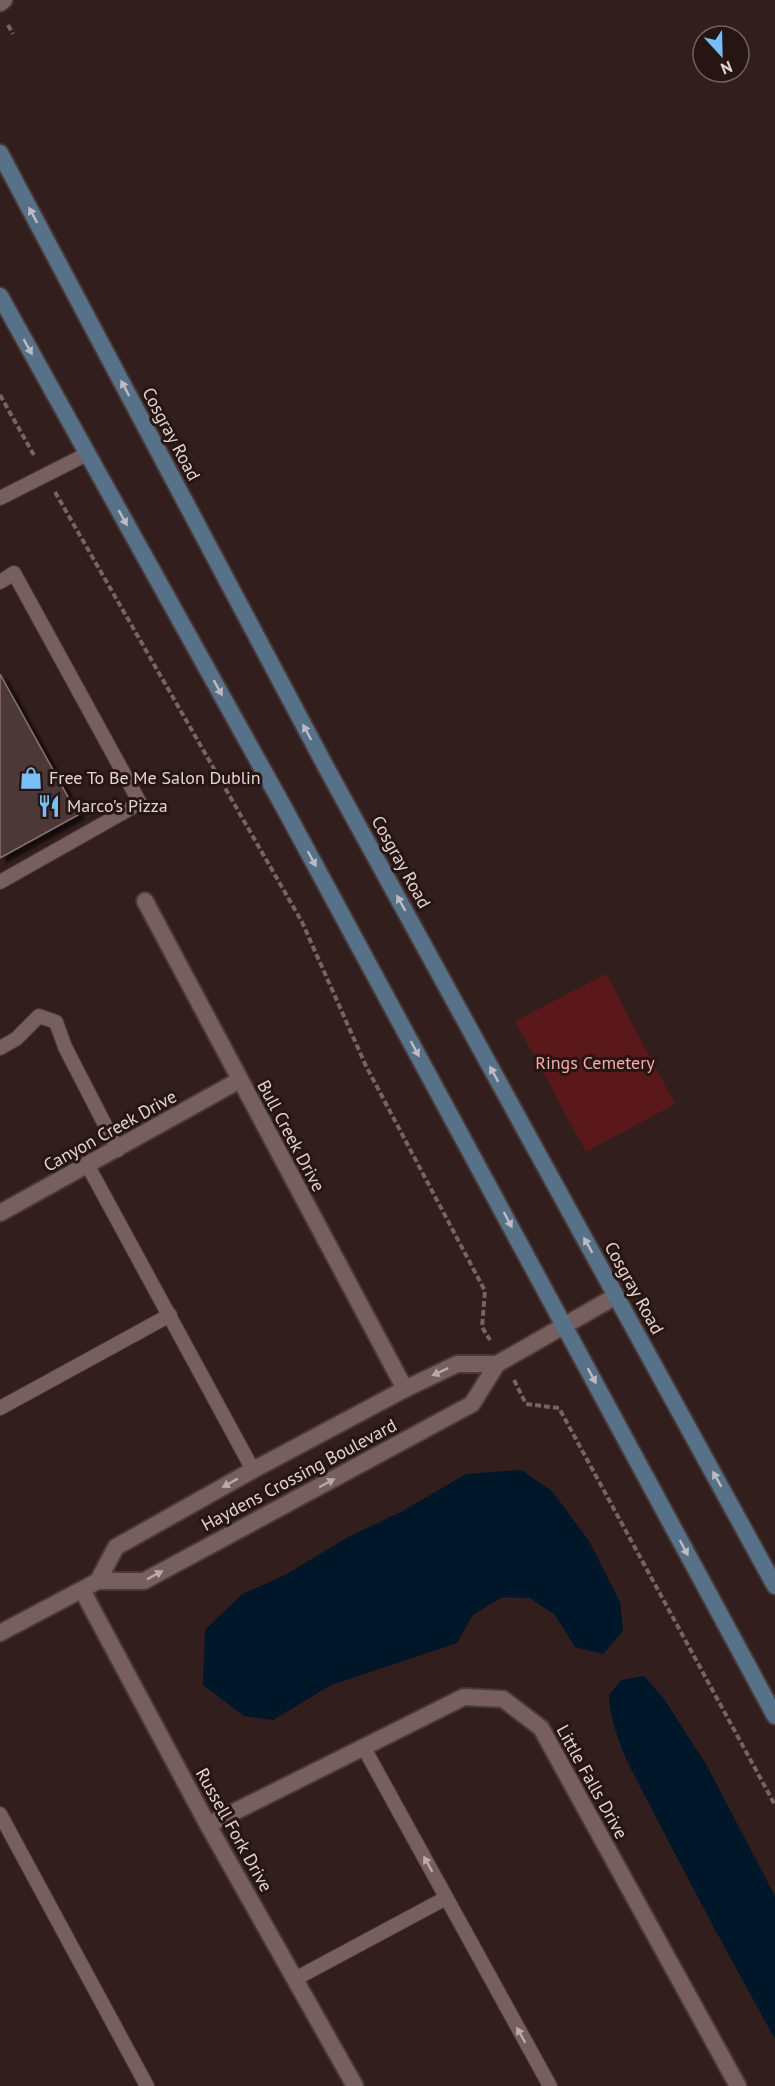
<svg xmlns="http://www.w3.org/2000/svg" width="775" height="2086" viewBox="0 0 775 2086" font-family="'PT Sans',sans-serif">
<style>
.green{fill:#5a181a}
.water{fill:#001729}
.building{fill:#4d3837;stroke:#88706f;stroke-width:1.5;filter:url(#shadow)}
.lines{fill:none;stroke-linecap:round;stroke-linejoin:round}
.service-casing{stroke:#493938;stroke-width:16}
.minor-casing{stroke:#493938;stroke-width:20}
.tertiary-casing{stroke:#493938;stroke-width:20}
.secondary-casing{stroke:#493938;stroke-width:20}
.path{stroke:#756463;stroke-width:4;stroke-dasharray:6 3;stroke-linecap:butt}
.service{stroke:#765f5e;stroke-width:14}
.minor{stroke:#765f5e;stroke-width:16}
.tertiary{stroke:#765f5e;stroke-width:16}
.secondary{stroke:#567188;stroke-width:16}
.oneway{fill:#bebac0}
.oneway2{fill:#bcaaa9}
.labels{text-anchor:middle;stroke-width:6;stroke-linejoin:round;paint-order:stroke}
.street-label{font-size:18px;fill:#e1d3d2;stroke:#271514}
.poi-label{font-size:18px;fill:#e1d3d2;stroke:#271514;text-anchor:start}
.park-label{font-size:18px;fill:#f7aba7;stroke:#271514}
</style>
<defs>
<filter id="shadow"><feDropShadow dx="6" dy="4" stdDeviation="1.5" flood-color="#0009"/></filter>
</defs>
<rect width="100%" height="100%" fill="#321e1d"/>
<!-- green -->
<polygon class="green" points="606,974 675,1104 586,1152 515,1021"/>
<!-- water -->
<g class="water">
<polygon points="521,1470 552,1491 589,1541 620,1602 623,1631 603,1654 575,1647 555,1615 530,1598 502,1597 473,1615 457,1643 331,1685 273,1720 244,1716 203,1685 205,1630 241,1595 287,1574 350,1536 401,1512 466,1474"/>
<path d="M644,1676L664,1699L706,1764L775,1896V2039C735,1967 696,1895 658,1821C638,1781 611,1740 609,1695L621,1680Z"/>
</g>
<!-- building -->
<polygon class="building" points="0,674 78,815 0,858"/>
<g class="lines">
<!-- service casing -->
<g class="service-casing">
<g id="service">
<polyline points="0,498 87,454"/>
<polyline points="0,582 14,573 140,803 0,882"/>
<polyline points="0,1048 16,1039 39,1016 56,1022 65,1047 118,1150"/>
<polyline points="88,1166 253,1470"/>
<polyline points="0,1408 170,1315"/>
<polyline points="364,1748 550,2086"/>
<polyline points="0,1814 147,2086"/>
<polyline points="295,1979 446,1898"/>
</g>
</g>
<!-- minor casing -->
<g class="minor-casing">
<g id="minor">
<polyline points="145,901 405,1389"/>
<polyline points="0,1213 238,1081"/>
<polyline points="98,1581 116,1547 253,1470 405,1389 457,1364 497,1364"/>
<polyline points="82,1590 208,1825 355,2086"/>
<polyline points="0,1633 98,1581 144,1581 472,1404 497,1364 616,1296"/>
<polyline points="208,1825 464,1697 503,1699 541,1728 738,2086"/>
</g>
</g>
<!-- tertiary casing -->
<g class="tertiary-casing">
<polyline id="tertiary" points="0,3 4,0"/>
</g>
<!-- secondary casing -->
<g class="secondary-casing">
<g id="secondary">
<polyline points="0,153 327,769 775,1586"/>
<polyline points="0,296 282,804 775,1716"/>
</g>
</g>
<!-- path -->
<g class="path">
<polyline points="8,25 13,34"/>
<polyline points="0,395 35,457"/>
<polyline points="55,492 302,922 366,1066 485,1291 482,1327 490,1340"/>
<polyline points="514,1380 526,1404 559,1408 775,1805"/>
</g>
<!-- service -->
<use href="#service" class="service"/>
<!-- minor -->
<use href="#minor" class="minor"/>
<!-- tertiary -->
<use href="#tertiary" class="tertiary"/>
<!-- secondary -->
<use href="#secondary" class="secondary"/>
</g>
<!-- one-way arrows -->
<defs><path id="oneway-solid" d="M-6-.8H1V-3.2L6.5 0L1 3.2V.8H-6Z" transform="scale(1.5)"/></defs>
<g class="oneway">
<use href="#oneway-solid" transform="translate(33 215) rotate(-118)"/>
<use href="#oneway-solid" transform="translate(28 347) rotate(61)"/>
<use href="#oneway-solid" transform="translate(125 388) rotate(-118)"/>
<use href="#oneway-solid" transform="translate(123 518) rotate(61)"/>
<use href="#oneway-solid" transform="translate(218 688) rotate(61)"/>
<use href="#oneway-solid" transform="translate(307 732) rotate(-118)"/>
<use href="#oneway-solid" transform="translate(312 859) rotate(62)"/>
<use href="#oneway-solid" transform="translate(401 903) rotate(-119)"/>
<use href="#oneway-solid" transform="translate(415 1049) rotate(62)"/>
<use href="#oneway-solid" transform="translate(494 1074) rotate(-119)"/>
<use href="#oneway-solid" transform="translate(508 1220) rotate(62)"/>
<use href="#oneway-solid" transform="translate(588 1245) rotate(-119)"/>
<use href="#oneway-solid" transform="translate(592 1376) rotate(62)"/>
<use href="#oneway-solid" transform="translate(717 1479) rotate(-119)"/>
<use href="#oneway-solid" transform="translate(684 1548) rotate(62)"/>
</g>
<g class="oneway2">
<use href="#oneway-solid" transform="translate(440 1372) rotate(155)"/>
<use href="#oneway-solid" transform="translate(230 1483) rotate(151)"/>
<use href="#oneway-solid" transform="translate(327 1483) rotate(-28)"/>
<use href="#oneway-solid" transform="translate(155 1575) rotate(-28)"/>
<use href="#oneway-solid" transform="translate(428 1864) rotate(-119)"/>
<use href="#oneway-solid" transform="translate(521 2035) rotate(-119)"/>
</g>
<!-- icons -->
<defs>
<g id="shop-bare" transform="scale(1.8)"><path d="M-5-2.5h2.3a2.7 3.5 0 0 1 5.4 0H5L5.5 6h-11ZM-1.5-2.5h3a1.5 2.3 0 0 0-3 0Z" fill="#77bff7" stroke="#271514" stroke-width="2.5" paint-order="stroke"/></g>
<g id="restaurant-bare" transform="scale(1.8)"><path d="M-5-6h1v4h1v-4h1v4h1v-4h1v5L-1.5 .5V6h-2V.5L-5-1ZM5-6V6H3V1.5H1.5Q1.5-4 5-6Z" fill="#77bff7" stroke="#271514" stroke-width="2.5" paint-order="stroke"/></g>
</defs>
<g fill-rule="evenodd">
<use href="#shop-bare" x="31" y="778"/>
<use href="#restaurant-bare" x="49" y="806"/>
</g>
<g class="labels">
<!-- street labels -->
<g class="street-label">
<text transform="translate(171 434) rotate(62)" y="6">Cosgray Road</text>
<text transform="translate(401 862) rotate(61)" y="6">Cosgray Road</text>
<text transform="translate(110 1131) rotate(-29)" y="6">Canyon Creek Drive</text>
<text transform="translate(291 1136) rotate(62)" y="6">Bull Creek Drive</text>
<text transform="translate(634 1288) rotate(61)" y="6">Cosgray Road</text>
<text transform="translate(299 1475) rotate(-28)" y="6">Haydens Crossing Boulevard</text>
<text transform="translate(592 1782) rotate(61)" y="6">Little Falls Drive</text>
<text transform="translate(234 1830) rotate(61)" y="6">Russell Fork Drive</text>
</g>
<!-- poi labels -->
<g class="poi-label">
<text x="49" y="784">Free To Be Me Salon Dublin</text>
<text x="67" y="812">Marco's Pizza</text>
</g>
<!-- park labels -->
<g class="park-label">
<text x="595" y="1069">Rings Cemetery</text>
</g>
</g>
<!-- north arrow -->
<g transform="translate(721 54) rotate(158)"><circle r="28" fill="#271514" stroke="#716160" stroke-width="1.5"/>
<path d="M0-4.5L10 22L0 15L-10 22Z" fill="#77bff7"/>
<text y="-9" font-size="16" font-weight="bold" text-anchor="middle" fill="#e1d3d2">N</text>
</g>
</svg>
